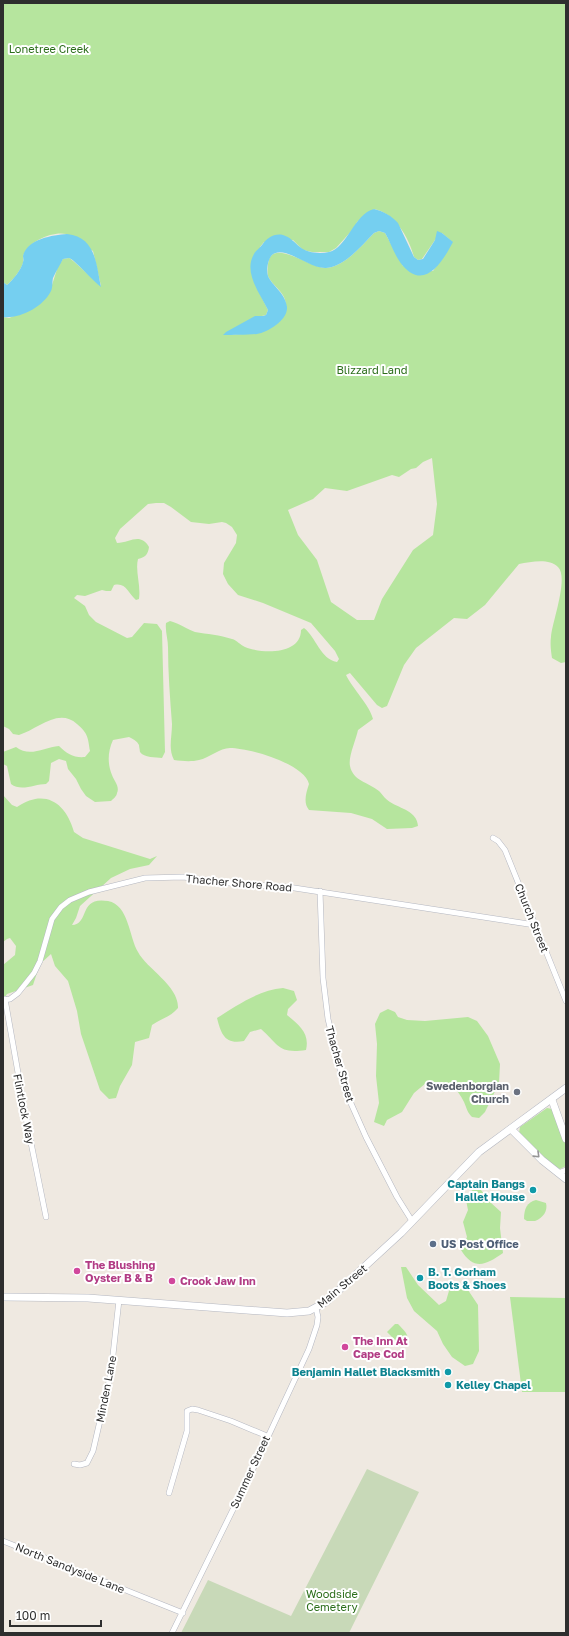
<svg xmlns="http://www.w3.org/2000/svg" width="569" height="1636" viewBox="0 0 569 1636" font-family="'Golos Text',sans-serif">
<style>
.green{fill:#b6e59e;fill-rule:evenodd}
.cemetery{fill:#c8d9b8}
.water{fill:#75cff0}
.lines{fill:none;stroke-linecap:round;stroke-linejoin:round}
.minor-casing{stroke:#b4b7c1;stroke-width:6}
.tertiary-casing{stroke:#b4b7c1;stroke-width:8}
.secondary-casing{stroke:#b4b7c1;stroke-width:8}
.minor{stroke:#fff;stroke-width:5}
.tertiary{stroke:#fff;stroke-width:7}
.secondary{stroke:#fff;stroke-width:7}
.oneway{stroke:#969696}
.worship-dot{fill:#6b7280;stroke:#fff;stroke-width:1.5}
.culture-dot{fill:#0f9aa8;stroke:#fff;stroke-width:1.5}
.service-dot{fill:#5c6f8a;stroke:#fff;stroke-width:1.5}
.hotel-dot{fill:#d1479c;stroke:#fff;stroke-width:1.5}
.labels{text-anchor:middle;stroke-width:4;stroke-linejoin:round;paint-order:stroke}
.park-label{font-size:11px;fill:#2c6e1b;stroke:#fff}
.street-label{font-size:11px;fill:#2e2e2e;stroke:#fff}
.worship-label{font-size:11px;font-weight:bold;fill:#5b616d;stroke:#fff;text-anchor:end}
.culture-label{font-size:11px;font-weight:bold;fill:#0d838f;stroke:#fff;text-anchor:end}
.service-label{font-size:11px;font-weight:bold;fill:#4e5e75;stroke:#fff;text-anchor:start}
.hotel-label{font-size:11px;font-weight:bold;fill:#b23c85;stroke:#fff;text-anchor:start}
</style>
<rect width="100%" height="100%" fill="#efe9e1"/>
<!-- green -->
<g class="green">
<path d="M3,3H566V662L561,663L552,658C551,651 550,644 551,637C552,622 569,578 558,567C549,558 531,562 519,564L485,605L467,619L454,618L416,648L404,665L387,706L382,708L377,705L350,673L346,675C353,689 370,706 373,719L358,730C356,740 348,757 350,766C353,781 368,782 379,791C383,795 385,799 390,802C401,809 417,811 418,826L412,828L387,829L372,819L351,813L309,810C303,803 306,793 309,784C305,764 249,748 230,748C220,748 209,758 199,760C191,762 182,761 174,760C168,749 172,737 172,724C170,698 168,673 168,647C168,639 165,631 166,623L170,621C178,623 189,630 195,632C207,634 220,635 232,639C237,640 240,645 245,647C262,654 301,655 301,630L304,628C316,637 320,659 337,662L339,659L335,651L311,623L263,603L238,595L228,584L223,574L224,563L236,543L237,535L232,527L226,523L222,522L209,524L191,522L171,507L164,503H156L148,504L120,529L115,538L117,543C130,543 140,532 149,547C148,554 146,557 138,559C135,571 141,585 139,599L136,600C128,593 126,582 114,585L111,591H106L102,590L85,596L77,595L74,598L85,606L89,615L96,622L127,638L132,637L144,623L157,624L162,631L165,752L162,758C156,757 144,758 140,752C140,751 139,746 139,745C137,741 133,739 129,737L113,740C108,751 107,763 112,775C114,781 120,786 117,793C117,796 113,799 111,801L95,802L86,796L81,789L76,779L68,769L66,761L59,759L51,763L49,781L46,784C35,784 21,792 11,784L7,766L3,764V752L16,747C30,758 44,747 59,746C67,754 74,758 85,757L90,751C88,738 88,733 77,724C58,707 37,730 19,735L13,734L9,729L3,726V317L9,318L34,308L46,297L52,285L58,266L63,259C65,259 67,258 69,258C71,258 96,282 101,286L93,251C86,247 73,236 66,234C53,231 29,241 24,254C22,257 24,260 23,263C21,270 12,281 7,285L3,282ZM374,209C395,213 409,238 414,257L418,260L422,259L435,240L442,233L450,240L447,251L433,271L403,266L385,233L379,231L374,233C361,246 346,266 326,268C311,269 271,236 268,264C268,267 267,272 268,276C274,289 290,293 285,313L259,333L225,335L258,317L266,315L268,310L258,290L260,247L264,242L293,240L303,250L312,252H329L336,248L355,227L357,222ZM432,458L437,504L433,535L413,550L382,599L374,620H357L331,602L317,560L298,535L288,510L313,499L325,488L347,491L392,475L399,477L411,469L416,468L423,462Z"/>
<path d="M3,795L12,805L17,807C45,788 66,803 74,832L83,838L150,859L157,856L149,865L130,869L111,878L80,906L76,918L72,925C90,924 78,896 108,901C129,905 129,937 138,952C147,969 179,986 178,1008C169,1018 162,1018 152,1025L149,1038L135,1042L132,1065L120,1086L116,1098L109,1099L100,1090L81,1034L77,1011L68,981L55,966L51,954L40,964L33,985L7,994L3,1000V965L15,955L16,946L10,938L7,939L3,942Z"/>
<path d="M283,988L294,991L297,1000L288,1009L287,1015C299,1025 310,1033 306,1050C278,1054 279,1045 261,1029L250,1032L244,1041C225,1045 221,1034 217,1018C236,1006 259,990 283,988Z"/>
<path d="M388,1009L395,1012L398,1017L407,1020L425,1021L468,1017L477,1021L488,1036L500,1064L499,1083L485,1112L479,1118L472,1117C467,1112 467,1109 464,1102C461,1096 457,1090 452,1085L426,1083L414,1093L402,1112L387,1120L384,1126L374,1122L379,1103L376,1076L377,1044L375,1024L380,1013Z"/>
<polygon points="547,1108 552,1109 555,1114 566,1144 566,1166 560,1169 554,1167 519,1133 520,1127"/>
<path d="M478,1186L490,1202L501,1212L500,1228L503,1253C486,1265 474,1271 461,1250L467,1237L463,1222L468,1210L466,1200L470,1192Z"/>
<path d="M536,1200L546,1203C548,1211 543,1218 535,1221H527L524,1219C524,1209 527,1202 536,1200Z"/>
<polygon points="401,1267 406,1267 418,1285 439,1305 446,1301 451,1284 468,1290 478,1305 479,1351 473,1364 465,1366 452,1357 443,1344 437,1331 414,1311 407,1298"/>
<polygon points="510,1297 566,1298 566,1392 522,1392"/>
<path d="M395,1324H398C406,1333 412,1336 403,1346L397,1342L387,1332Z"/>
</g>
<!-- cemetery -->
<polygon class="cemetery" points="367,1469 419,1492 349,1633 181,1633 208,1580 291,1616"/>
<!-- water -->
<g class="water">
<path d="M374,209C383,211 392,216 398,223L414,257L418,260L423,259L435,240L437,231L442,233L453,242C443,261 425,291 403,266C395,257 391,243 385,233L379,231L374,233C361,246 346,266 326,268C309,269 284,244 272,255C268,259 266,270 268,276C272,286 285,292 287,307C288,320 268,332 257,334C247,335 233,335 223,335L226,332L255,316H263L266,315L268,310C260,294 243,272 254,254C256,250 260,248 262,245C267,238 274,233 283,235C290,237 294,242 300,247C307,253 320,254 329,252C347,248 354,214 374,209Z"/>
<path d="M67,234C96,237 96,264 101,287C94,282 74,259 69,258C67,258 65,259 63,259C60,265 56,271 53,278C52,282 53,287 51,291C43,307 20,319 3,317V282L7,285C12,281 22,269 23,262C24,260 23,258 23,256C27,239 53,235 67,234Z"/>
</g>
<g class="lines">
<!-- minor casing -->
<g class="minor-casing">
<g id="minor">
<polyline points="493,838 498,841 505,850 566,1001"/>
<polyline points="320,891 323,978 328,1019 345,1090 366,1137 397,1197 412,1221"/>
<polyline points="5,999 26,1118 46,1217"/>
<polyline points="3,1000 10,999 18,993 34,973 40,961 52,919 61,907 70,900 89,892 145,878 183,877 237,884 288,887 535,925"/>
<polyline points="558,1173 566,1170"/>
<polyline points="74,1464 80,1465 87,1463 93,1451 111,1373 119,1300"/>
<polyline points="169,1493 187,1431 187,1411 192,1409 198,1410 231,1421 267,1436"/>
<polyline points="3,1541 183,1613"/>
<polyline points="172,1633 251,1473 309,1349 317,1325 318,1317 316,1308"/>
</g>
</g>
<!-- tertiary casing -->
<g class="tertiary-casing">
<g id="tertiary">
<polyline points="552,1100 566,1139"/>
<polyline points="511,1129 542,1160 566,1179"/>
</g>
</g>
<!-- secondary casing -->
<g class="secondary-casing">
<polyline id="secondary" points="3,1297 88,1298 287,1313 309,1311 326,1302 401,1233 479,1152 566,1088"/>
</g>
<!-- minor -->
<use href="#minor" class="minor"/>
<!-- tertiary -->
<use href="#tertiary" class="tertiary"/>
<!-- secondary -->
<use href="#secondary" class="secondary"/>
</g>
<!-- one-way arrows -->
<defs><path id="oneway-chevron" d="M-2-3.5L2.5 0L-2 3.5" fill="none" stroke-width="1.6" stroke-linecap="round" stroke-linejoin="round"/></defs>
<use class="oneway" href="#oneway-chevron" transform="translate(537 1155) rotate(44)"/>
<!-- markers -->
<circle class="worship-dot" cx="517" cy="1092" r="4"/>
<g class="culture-dot">
<circle cx="533" cy="1190" r="4"/>
<circle cx="420" cy="1278" r="4"/>
<circle cx="448" cy="1372" r="4"/>
<circle cx="448" cy="1385" r="4"/>
</g>
<circle class="service-dot" cx="433" cy="1244" r="4"/>
<g class="hotel-dot">
<circle cx="77" cy="1271" r="4"/>
<circle cx="172" cy="1281" r="4"/>
<circle cx="345" cy="1347" r="4"/>
</g>
<g class="labels">
<!-- park labels -->
<g class="park-label">
<text x="49" y="53">Lonetree Creek</text>
<text x="372" y="374">Blizzard Land</text>
<text x="332" y="1598">Woodside<tspan x="332" dy="13">Cemetery</tspan></text>
</g>
<!-- street labels -->
<g class="street-label">
<text transform="translate(239 883) rotate(5)" y="4">Thacher Shore Road</text>
<text transform="translate(532 918) rotate(68)" y="4">Church Street</text>
<text transform="translate(340 1064) rotate(74)" y="4">Thacher Street</text>
<text transform="translate(24 1109) rotate(79)" y="4">Flintlock Way</text>
<text transform="translate(342 1286) rotate(-40)" y="4">Main Street</text>
<text transform="translate(106 1389) rotate(-79)" y="4">Minden Lane</text>
<text transform="translate(250 1472) rotate(-65)" y="4">Summer Street</text>
<text transform="translate(70 1568) rotate(22)" y="4">North Sandyside Lane</text>
</g>
<!-- worship labels -->
<g class="worship-label">
<text x="509" y="1090">Swedenborgian<tspan x="509" dy="13">Church</tspan></text>
</g>
<!-- culture labels -->
<g class="culture-label">
<text x="525" y="1188">Captain Bangs<tspan x="525" dy="13">Hallet House</tspan></text>
<text x="428" y="1276" text-anchor="start">B. T. Gorham<tspan x="428" dy="13">Boots &amp; Shoes</tspan></text>
<text x="440" y="1376">Benjamin Hallet Blacksmith</text>
<text x="456" y="1389" text-anchor="start">Kelley Chapel</text>
</g>
<!-- service labels -->
<g class="service-label">
<text x="441" y="1248">US Post Office</text>
</g>
<!-- hotel labels -->
<g class="hotel-label">
<text x="85" y="1269">The Blushing<tspan x="85" dy="13">Oyster B &amp; B</tspan></text>
<text x="180" y="1285">Crook Jaw Inn</text>
<text x="353" y="1345">The Inn At<tspan x="353" dy="13">Cape Cod</tspan></text>
</g>
</g>
<!-- border -->
<rect width="569" height="1636" fill="none" stroke="#2e2e2e" stroke-width="8"/>
<!-- scale -->
<path d="M10 1620v6h91v-6" fill="none" stroke="#2e2e2e" stroke-width="2"/>
<text x="16" y="1620" font-size="12" fill="#2e2e2e" stroke="#ffffff" stroke-width="3" paint-order="stroke">100 m</text>
</svg>
